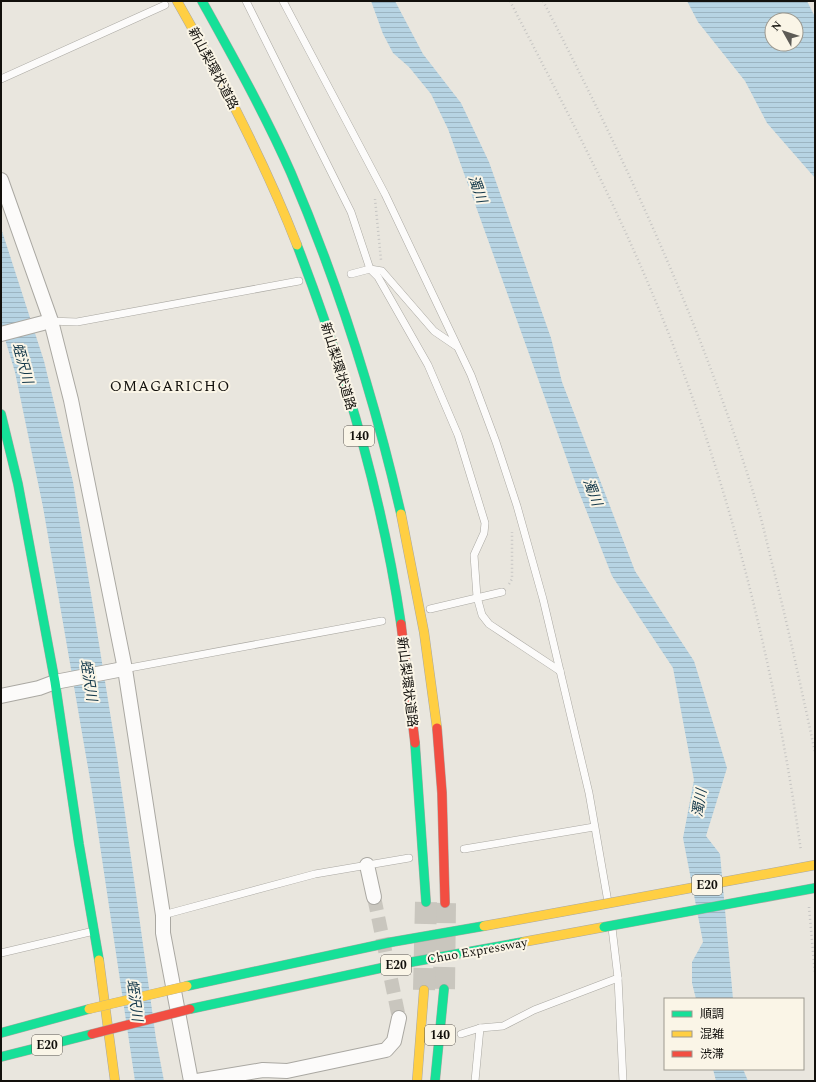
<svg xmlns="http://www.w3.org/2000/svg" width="816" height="1082" viewBox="0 0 816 1082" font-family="Spectral,'Noto Sans JP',serif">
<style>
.water{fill:url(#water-rules);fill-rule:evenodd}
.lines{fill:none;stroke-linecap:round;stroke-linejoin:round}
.street-tunnel{stroke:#c9c6be;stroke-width:14;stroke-dasharray:14 7;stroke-linecap:butt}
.highway-tunnel{stroke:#c9c6be;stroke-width:22;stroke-dasharray:22 11;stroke-linecap:butt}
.lane-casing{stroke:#aaa8a2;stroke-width:8}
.street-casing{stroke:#aaa8a2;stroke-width:16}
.fast-casing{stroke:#aaa8a2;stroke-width:10}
.slow-casing{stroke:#aaa8a2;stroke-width:10}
.jam-casing{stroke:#aaa8a2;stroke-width:10}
.path{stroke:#c6c5c3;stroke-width:2.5;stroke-dasharray:1 3;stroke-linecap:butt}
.lane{stroke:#fcfbfa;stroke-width:7}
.street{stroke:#fcfbfa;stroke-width:14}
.fast{stroke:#16e098;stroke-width:9}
.slow{stroke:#ffcf43;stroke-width:9}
.jam{stroke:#f24e42;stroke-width:9}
.fast-bridge-casing{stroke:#aaa8a2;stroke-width:10;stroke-linecap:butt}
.slow-bridge-casing{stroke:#aaa8a2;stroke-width:10;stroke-linecap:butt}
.jam-bridge-casing{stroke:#aaa8a2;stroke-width:10;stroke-linecap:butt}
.fast-bridge{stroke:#16e098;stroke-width:9}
.slow-bridge{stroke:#ffcf43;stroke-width:9}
.jam-bridge{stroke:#f24e42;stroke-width:9}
.labels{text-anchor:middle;stroke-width:4;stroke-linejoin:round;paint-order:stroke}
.shield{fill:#faf5e7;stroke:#58554e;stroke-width:1}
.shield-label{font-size:12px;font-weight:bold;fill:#12100c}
.street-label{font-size:13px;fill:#12100c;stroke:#faf5e7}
.water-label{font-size:14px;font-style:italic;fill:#123749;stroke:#faf5e7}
.quarter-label{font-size:15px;letter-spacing:1px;fill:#12100c;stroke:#faf5e7}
</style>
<defs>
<pattern id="water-rules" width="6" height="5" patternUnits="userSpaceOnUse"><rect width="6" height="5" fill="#b7d4e3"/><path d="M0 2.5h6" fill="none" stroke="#9cb5c2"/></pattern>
</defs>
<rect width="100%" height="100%" fill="#e9e6de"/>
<!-- water -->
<g class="water">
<polygon points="371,1 395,1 423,54 461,103 489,162 551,338 562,382 635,571 694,661 727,768 706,836 720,854 733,999 696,999 692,983 692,962 703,942 683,838 694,780 673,668 612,576 577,487 448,129 431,94 409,67 393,53 383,34"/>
<path d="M687,1H807L815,17V178L767,123L745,81L698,22ZM772,20H796V44H772Z"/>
<polygon points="1,228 44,361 73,482 117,756 156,1039 164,1081 135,1081 91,785 43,507 15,372 1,326"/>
<polygon points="713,1069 743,1069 748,1081 716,1081"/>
</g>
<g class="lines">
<!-- street-tunnel -->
<polyline class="street-tunnel" points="374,897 399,1018"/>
<!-- highway-tunnel -->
<g class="highway-tunnel">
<polyline points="444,989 445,903"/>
<polyline points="424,990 426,902"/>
</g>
<!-- lane casing -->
<g class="lane-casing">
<g id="lane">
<polyline points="246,1 351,212 370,269 378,277 428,365 458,435 485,523 484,533 474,555 477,597 482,615 489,624 560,671"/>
<polyline points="283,1 385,194 471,375 496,442 517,506 543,599 589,793 608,902"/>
<polyline points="1,79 165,5"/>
<polyline points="351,274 370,269 382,271 434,331 456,346"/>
<polyline points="49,321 77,322 299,281"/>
<polyline points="430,609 502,592"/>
<polyline points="124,669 382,621"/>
<polyline points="464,849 594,827"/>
<polyline points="163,915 315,874 409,858"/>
<polyline points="612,928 618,978 623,1081"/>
<polyline points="1,953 94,931"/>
<polyline points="461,1034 480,1028 503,1026 534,1010 618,978"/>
<polyline points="475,1081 480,1028"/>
</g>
</g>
<!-- street casing -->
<g class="street-casing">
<g id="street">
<polyline points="1,180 51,321 71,400 125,669 163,915 163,933 191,1081"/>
<polyline points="1,334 43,323"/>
<polyline points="1,696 39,688 55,682 118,670"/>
<polyline points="367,865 374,897"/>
<polyline points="197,1081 263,1070 287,1071 386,1050 394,1041 399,1018"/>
</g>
</g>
<!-- fast casing -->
<g class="fast-casing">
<g id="fast">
<path d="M202,1C233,57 265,114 291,173C338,283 374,397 401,514"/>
<path d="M297,245C344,367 382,495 401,624"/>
<polyline points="1,414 18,484 55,682 79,844 99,960"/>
<polyline points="415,743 426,902"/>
<polyline points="187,986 392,942 484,926"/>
<polyline points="190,1009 395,965 523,942"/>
<polyline points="1,1033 89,1009"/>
<polyline points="1,1057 92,1034"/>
<polyline points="435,1081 444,989"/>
</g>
</g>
<!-- slow casing -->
<g class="slow-casing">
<g id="slow">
<path d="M177,1C222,80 264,160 297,245"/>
<polyline points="401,514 424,632 437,728"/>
<polyline points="484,926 599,905"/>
<polyline points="523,942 604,927"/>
<polyline points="99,960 115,1081"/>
<polyline points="417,1081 424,990"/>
</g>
</g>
<!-- jam casing -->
<g class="jam-casing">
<g id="jam">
<polyline points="401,624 415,743"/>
<polyline points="437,728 442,793 445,903"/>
</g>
</g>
<!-- path -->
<g class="path">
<path d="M510,1C560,98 611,194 653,295C727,472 774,661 801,851"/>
<path d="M543,1C627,163 704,329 757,505C764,527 768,549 774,571C789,631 802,692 815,752"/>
<polyline points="375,199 381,260"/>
<polyline points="509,584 512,579 512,532"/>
<polyline points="809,907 815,974"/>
</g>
<!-- lane -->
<use href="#lane" class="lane"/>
<!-- street -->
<use href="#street" class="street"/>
<!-- fast -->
<use href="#fast" class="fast"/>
<!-- slow -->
<use href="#slow" class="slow"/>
<!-- jam -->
<use href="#jam" class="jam"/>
<!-- fast-bridge casing -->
<g class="fast-bridge-casing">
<polyline id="fast-bridge" points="604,927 815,888"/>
</g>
<!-- slow-bridge casing -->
<g class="slow-bridge-casing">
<g id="slow-bridge">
<polyline points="599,905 815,865"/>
<polyline points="89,1009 187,986"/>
</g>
</g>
<!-- jam-bridge casing -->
<g class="jam-bridge-casing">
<polyline id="jam-bridge" points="92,1034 190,1009"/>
</g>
<!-- fast-bridge -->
<use href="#fast-bridge" class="fast-bridge"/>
<!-- slow-bridge -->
<use href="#slow-bridge" class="slow-bridge"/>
<!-- jam-bridge -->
<use href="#jam-bridge" class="jam-bridge"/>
</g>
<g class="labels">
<!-- shield labels -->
<g class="shield">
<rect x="344" y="426" width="30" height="20" rx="3"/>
<rect x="692" y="875" width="30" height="20" rx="3"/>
<rect x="381" y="955" width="30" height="20" rx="3"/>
<rect x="425" y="1025" width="30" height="20" rx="3"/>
<rect x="32" y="1035" width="30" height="20" rx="3"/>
</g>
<g class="shield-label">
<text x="359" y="440">140</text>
<text x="707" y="889">E20</text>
<text x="396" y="969">E20</text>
<text x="440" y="1039">140</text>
<text x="47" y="1049">E20</text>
</g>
<!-- street labels -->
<g class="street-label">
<text transform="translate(214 68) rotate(62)" y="5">新山梨環状道路</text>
<text transform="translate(339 366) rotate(73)" y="5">新山梨環状道路</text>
<text transform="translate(408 682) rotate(83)" y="5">新山梨環状道路</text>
<text transform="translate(477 950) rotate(-10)" y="5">Chuo Expressway</text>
</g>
<!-- water labels -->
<g class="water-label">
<text transform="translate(478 189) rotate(70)" y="5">濁川</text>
<text transform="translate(23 363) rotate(74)" y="5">蛭沢川</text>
<text transform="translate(593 492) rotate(69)" y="5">濁川</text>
<text transform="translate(89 680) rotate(81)" y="5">蛭沢川</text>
<text transform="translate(699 803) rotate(-81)" y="5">濁川</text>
<text transform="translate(135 1000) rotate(82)" y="5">蛭沢川</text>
</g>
<!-- quarter labels -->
<g class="quarter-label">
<text x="170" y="391">OMAGARICHO</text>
</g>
</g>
<!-- border -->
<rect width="816" height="1082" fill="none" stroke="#12100c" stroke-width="4"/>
<!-- legend -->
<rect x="664" y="998" width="140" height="72" fill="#faf5e7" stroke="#9d998f"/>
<rect x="672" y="1011" width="20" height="6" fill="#16e098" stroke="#9d998f"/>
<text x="700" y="1018" font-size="12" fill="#12100c">順調</text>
<rect x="672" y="1031" width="20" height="6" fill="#ffcf43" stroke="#9d998f"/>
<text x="700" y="1038" font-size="12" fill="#12100c">混雑</text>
<rect x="672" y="1051" width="20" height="6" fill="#f24e42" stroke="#9d998f"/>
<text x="700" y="1058" font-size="12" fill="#12100c">渋滞</text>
<!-- north arrow -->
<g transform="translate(784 32) rotate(309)"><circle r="19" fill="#faf5e7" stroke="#9d998f"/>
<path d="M0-3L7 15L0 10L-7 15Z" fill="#5d5b56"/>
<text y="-6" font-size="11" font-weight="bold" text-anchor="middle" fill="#12100c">N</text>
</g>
</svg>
